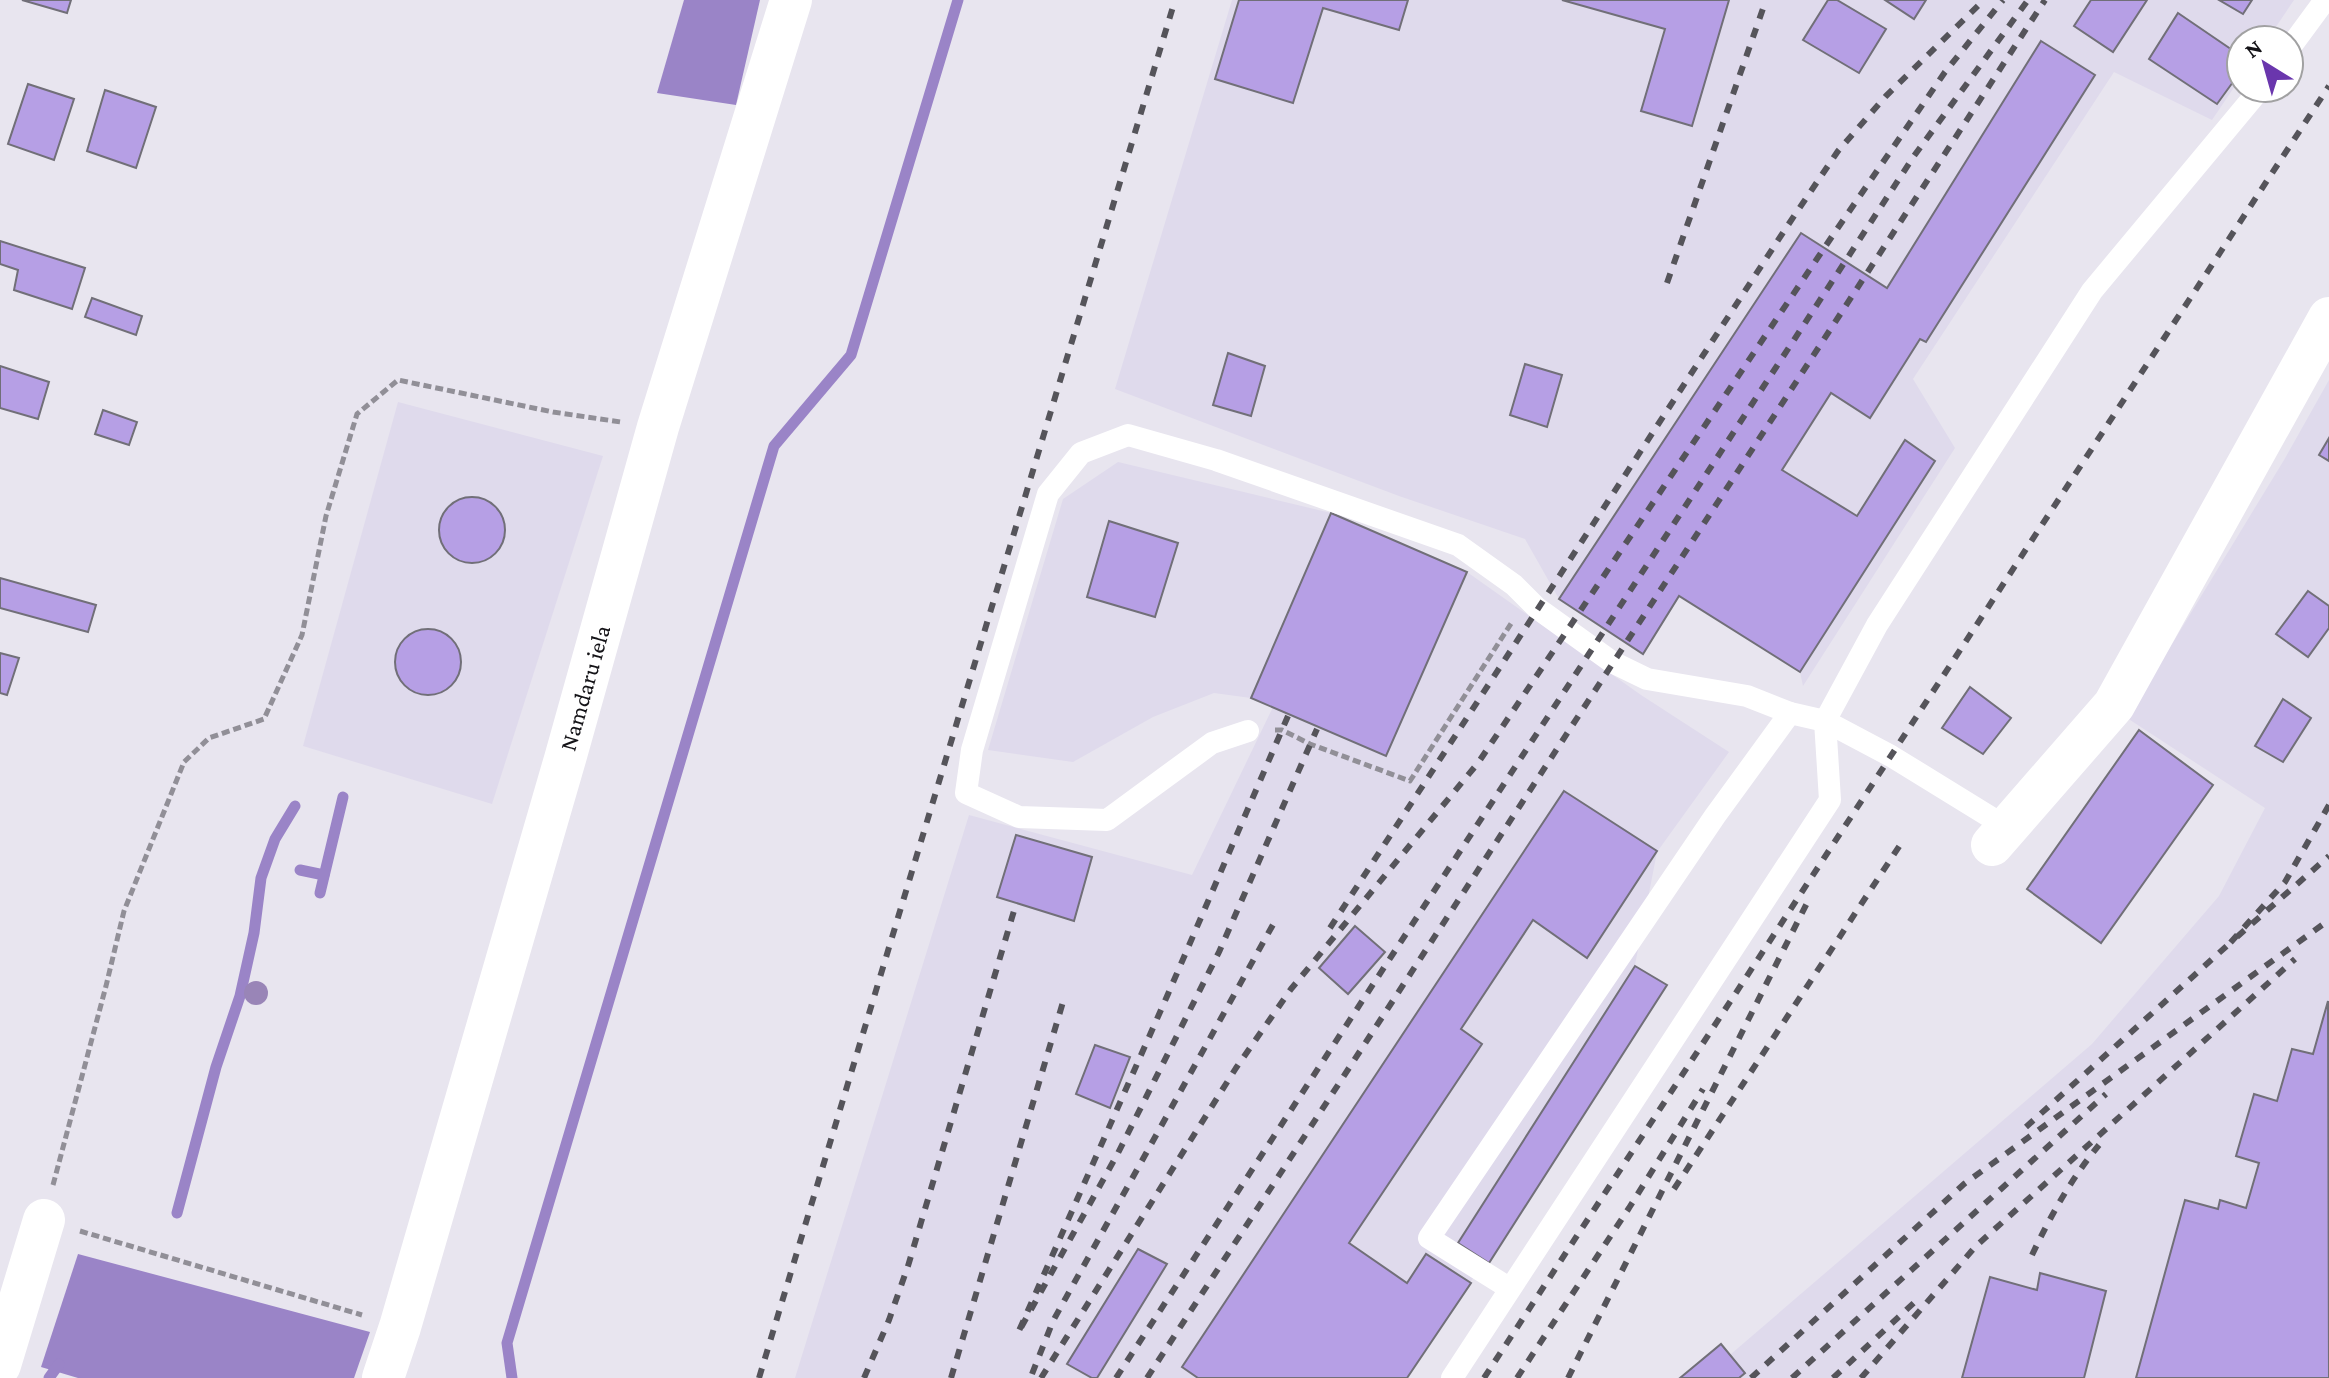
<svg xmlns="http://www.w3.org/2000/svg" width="2329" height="1378" viewBox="0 0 2329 1378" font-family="'Crimson Pro',serif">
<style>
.built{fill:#dfdaec}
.water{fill:#9a84c7}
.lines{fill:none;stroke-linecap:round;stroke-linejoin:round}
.stream{stroke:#9a84c7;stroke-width:11}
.building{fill:#b69fe5;stroke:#716f78;stroke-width:2}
.path{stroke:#918f97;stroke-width:5;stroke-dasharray:8 4;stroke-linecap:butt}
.lane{stroke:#fff;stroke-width:22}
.street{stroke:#fff;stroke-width:42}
.rail{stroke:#55545a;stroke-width:6;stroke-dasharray:10 10;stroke-linecap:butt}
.tree{fill:#9985b7}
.labels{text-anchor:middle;stroke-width:8;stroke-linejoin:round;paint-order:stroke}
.street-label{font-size:24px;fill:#141317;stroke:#fff}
</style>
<rect width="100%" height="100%" fill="#e8e5ef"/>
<!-- built -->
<g class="built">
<polygon points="1232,0 2294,0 2267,40 2241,40 2241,77 2212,120 2114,72 1913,379 1955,448 1803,686 1800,672 1680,596 1643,654 1559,599 1525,539 1399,496 1115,389"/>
<polygon points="2329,380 2329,1378 1703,1378 2092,1044 2219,896 2265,808 2127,718 2284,460"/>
<polygon points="398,402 603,456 492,804 303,746"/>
<polygon points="1118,462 1331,513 1251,698 1214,693 1153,717 1073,762 988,750 1063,499"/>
<polygon points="1467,572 1641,695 1729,752 1657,852 1635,965 1667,985 1407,1378 795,1378 969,815 1192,875 1273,707 1386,755"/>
</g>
<!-- water -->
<g class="water">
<polygon points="684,0 760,0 736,105 657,93"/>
<polygon points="78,1254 370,1332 354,1378 78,1378 41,1367"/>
</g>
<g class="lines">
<!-- stream -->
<g class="stream">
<polyline points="300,870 324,875"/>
<polyline points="320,893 343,797"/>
<polyline points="177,1213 216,1067 240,996 254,933 261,878 275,839 295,806"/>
<polyline points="49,1378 59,1364"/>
<polyline points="512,1378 507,1343 774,446 851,355 958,0"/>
</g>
</g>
<!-- building -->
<g class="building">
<polygon points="22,0 71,0 67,13"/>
<polygon points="1239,0 1408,0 1399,30 1323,8 1293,103 1215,79"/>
<polygon points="1562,0 1729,0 1692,126 1641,111 1665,29"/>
<polygon points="1828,0 1837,0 1886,29 1859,73 1803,40"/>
<polygon points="1885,0 1926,0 1914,19"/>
<polygon points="2091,0 2147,0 2113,52 2074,26"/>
<polygon points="2219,0 2252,0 2243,14"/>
<polygon points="2178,13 2241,56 2241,71 2217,104 2149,59"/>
<polygon points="2041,41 2095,75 1926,342 1920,339 1870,418 1831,393 1782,470 1857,516 1905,440 1935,461 1800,672 1679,596 1643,654 1559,599 1801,233 1887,288"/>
<polygon points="28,84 74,99 54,160 8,144"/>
<polygon points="105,90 156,107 136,168 87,151"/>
<polygon points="0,241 85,268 72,309 14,290 18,270 0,264"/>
<polygon points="92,298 142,316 136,335 85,317"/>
<polygon points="1228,353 1265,366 1251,416 1213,405"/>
<polygon points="1525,364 1562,375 1547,427 1510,415"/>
<polygon points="0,366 49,382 38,419 0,408"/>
<polygon points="103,410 137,422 129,445 95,434"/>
<polygon points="2329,438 2329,461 2319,455"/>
<circle cx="472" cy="530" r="33"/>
<polygon points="1331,513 1467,572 1386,756 1251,698"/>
<polygon points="1109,521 1178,543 1155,617 1087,597"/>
<polygon points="0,578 96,605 88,632 0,608"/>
<polygon points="2308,591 2329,606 2329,628 2308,657 2276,634"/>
<circle cx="428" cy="662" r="33"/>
<polygon points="0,653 19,658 7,695 0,693"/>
<polygon points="1970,687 2011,718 1983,754 1942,728"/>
<polygon points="2283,699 2311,718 2283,762 2255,746"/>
<polygon points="2139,730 2213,785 2101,943 2027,889"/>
<polygon points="1564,791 1657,851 1587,958 1533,920 1461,1029 1482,1044 1349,1243 1407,1283 1426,1254 1471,1283 1407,1378 1198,1378 1182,1367"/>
<polygon points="1016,835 1092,857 1074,921 997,897"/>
<polygon points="1355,926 1385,952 1348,994 1319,968"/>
<polygon points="1635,966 1667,985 1489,1263 1458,1243"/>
<polygon points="2328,1001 2329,1378 2136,1378 2185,1200 2218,1209 2220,1200 2246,1208 2259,1163 2236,1156 2254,1094 2277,1101 2292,1049 2313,1054"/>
<polygon points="1095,1045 1130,1057 1110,1108 1076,1094"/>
<polygon points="1138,1249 1167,1264 1097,1378 1092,1378 1067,1364"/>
<polygon points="2040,1273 2106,1291 2084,1378 1962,1378 1990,1277 2037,1290"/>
<polygon points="1721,1344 1745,1373 1739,1378 1680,1378"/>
</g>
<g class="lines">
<!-- path -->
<g class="path">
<polyline points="1275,730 1282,730 1310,744 1410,781 1512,622"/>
<polyline points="53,1185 106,986 124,911 184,762 209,738 264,719 302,635 326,516 357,414 398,380 553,412 621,422"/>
<polyline points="80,1231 362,1315"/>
</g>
<!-- lane -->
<g class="lane">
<polyline points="2289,49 2325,0"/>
<polyline points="1248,731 1212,743 1107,820 1019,817 966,793 972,750 1048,494 1081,453 1128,435 1216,460 1458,545 1514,585 1537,608 1612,662 1647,679 1747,696 1790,713 1825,721 1891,756 2008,828"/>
<polyline points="1509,1288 1429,1238 1715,816 1790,713"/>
<polyline points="1452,1378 1830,800 1825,721 1877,625 2092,291 2261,88"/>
</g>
<!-- street -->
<g class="street">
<polyline points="1992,845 2114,705 2329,318"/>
<polyline points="0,1365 44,1220"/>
<polyline points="383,1378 400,1327 565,759 658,427 791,0"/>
</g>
<!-- rail -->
<g class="rail">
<polyline points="1667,283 1766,0"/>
<polyline points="1288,716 1168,994 1018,1333 1118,1153 1219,952 1317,729"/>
<polyline points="2329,805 2285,882 2230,943 2329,856"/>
<polyline points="1330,928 1786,228 1838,151 1886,96 1984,0"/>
<polyline points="2026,1127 2230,943"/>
<polyline points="1674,1189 1904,839"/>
<path d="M2032,1255C2051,1215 2071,1179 2099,1145"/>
<polyline points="1032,1374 1053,1321 1275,921"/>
<polyline points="759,1378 1175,0"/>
<polyline points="864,1378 889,1320 908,1266 1016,904"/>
<polyline points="951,1378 1063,1002"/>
<polyline points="1041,1378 1236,1068 1291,989 1478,763 1835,232 1945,72 2003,0"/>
<polyline points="1116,1378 1914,156 2028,0"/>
<polyline points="1147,1378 2045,0"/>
<polyline points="1484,1378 2329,86"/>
<polyline points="1517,1378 1629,1208 1703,1089"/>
<polyline points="1568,1378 1809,899"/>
<polyline points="1751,1378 1964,1184 2329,920"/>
<polyline points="1792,1378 2106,1094"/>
<polyline points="1833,1378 1918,1299"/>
<polyline points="1861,1378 1976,1246 2295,959"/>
</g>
</g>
<!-- trees -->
<circle class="tree" cx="256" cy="993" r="12"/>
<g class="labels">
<!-- street labels -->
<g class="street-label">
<text transform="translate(585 688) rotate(-74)" y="8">Namdaru iela</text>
</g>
</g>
<!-- north arrow -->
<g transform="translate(2265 64) rotate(323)"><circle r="38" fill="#ffffff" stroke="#a1a1a2" stroke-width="2"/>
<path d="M0-6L14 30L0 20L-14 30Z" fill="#6a36ad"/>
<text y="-12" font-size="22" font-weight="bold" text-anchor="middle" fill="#141317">N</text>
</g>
</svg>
